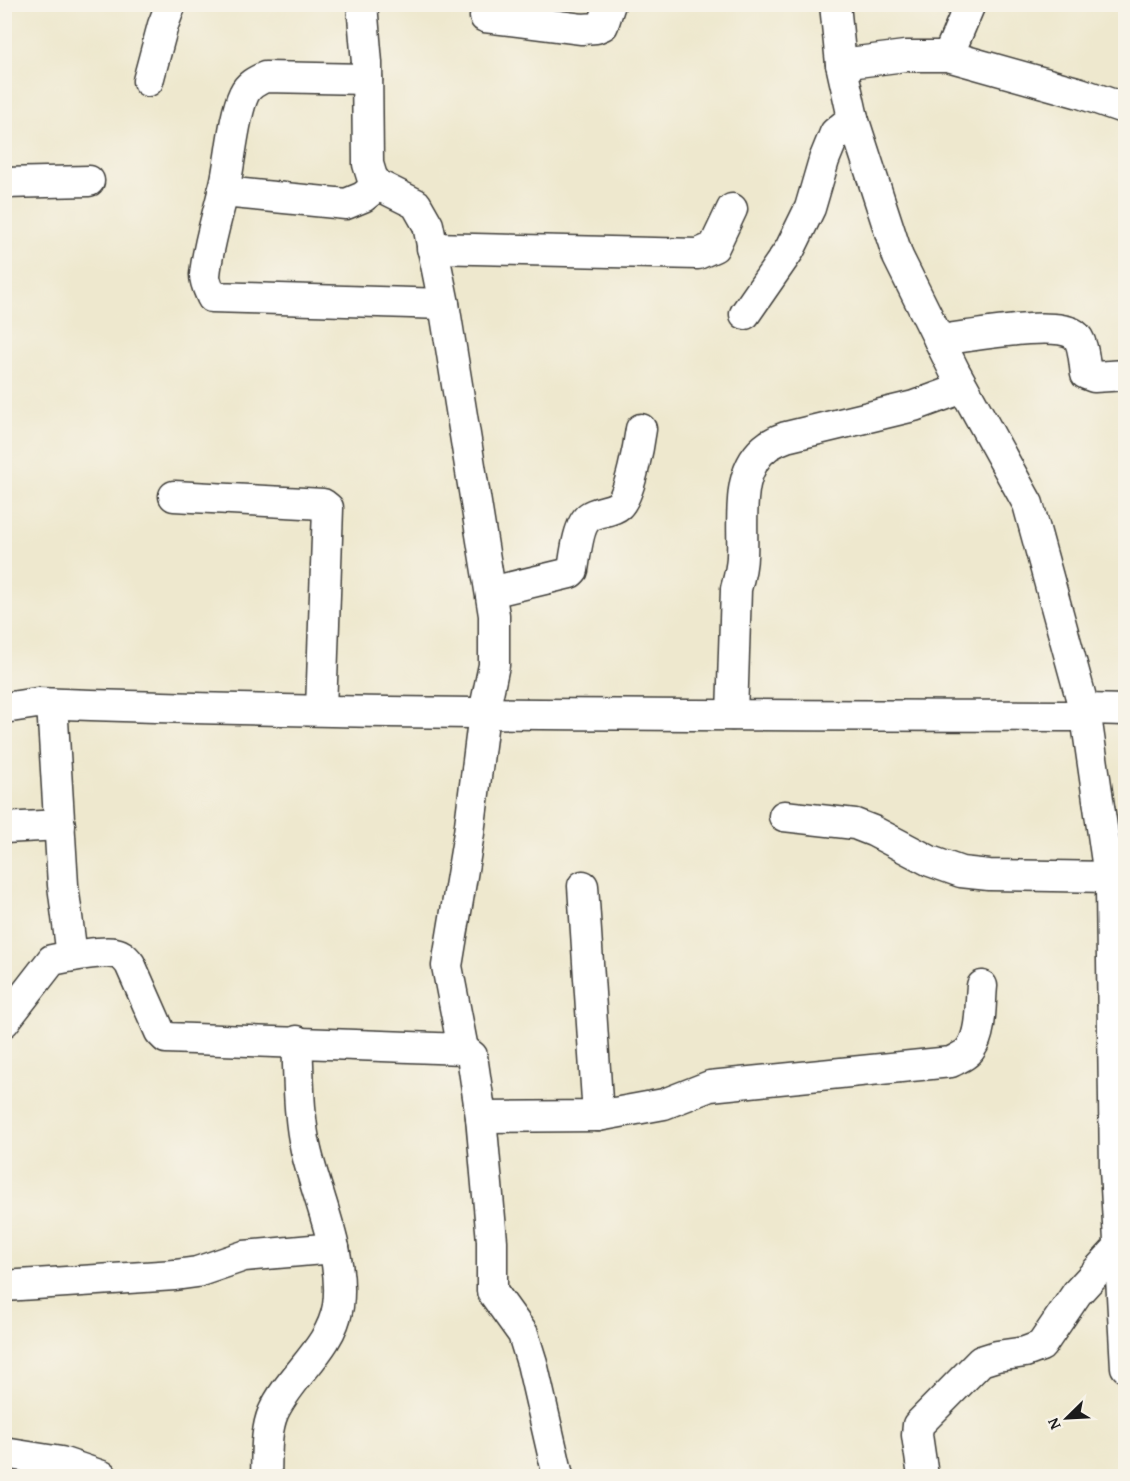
<svg xmlns="http://www.w3.org/2000/svg" width="1130" height="1481" viewBox="0 0 1130 1481" font-family="'Gentium Book Plus',serif">
<style>
.lines{fill:none;stroke-linecap:round;stroke-linejoin:round}
.minor-casing{stroke:#3c3b37;stroke-width:33}
.minor{stroke:#fff;stroke-width:30}
</style>
<rect width="100%" height="100%" fill="#f7f3e8"/>
<filter id="ink" filterUnits="userSpaceOnUse"><feTurbulence type="fractalNoise" baseFrequency=".0167" numOctaves="2"/><feDisplacementMap in="SourceGraphic" scale="12" xChannelSelector="R" yChannelSelector="G"/><feConvolveMatrix kernelMatrix="1 2 1 2 8 2 1 2 1" color-interpolation-filters="sRGB"/></filter>
<filter id="wash" filterUnits="userSpaceOnUse"><feTurbulence type="fractalNoise" baseFrequency=".008" numOctaves="4" result="noise"/><feDisplacementMap in="SourceGraphic" scale="24" xChannelSelector="R" yChannelSelector="G"/><feGaussianBlur stdDeviation="1.35" result="paint"/><feColorMatrix in="noise" values="0 0 0 0 0 0 0 0 0 0 0 0 0 0 0 0 0 1.4 0 .05"/><feComposite in="paint" operator="in"/></filter>
<g filter="url(#wash)">
<rect width="100%" height="100%" fill="#eee8ce"/>
</g>
<g filter="url(#ink)">
<g class="lines">
<!-- minor casing -->
<g class="minor-casing">
<g id="minor">
<polyline points="835,4 841,64 853,118 898,257 955,372 1028,504 1086,716 1111,890 1115,1169 1126,1367"/>
<polyline points="485,17 582,29 596,28 603,25 610,4"/>
<polyline points="948,56 970,4"/>
<polyline points="841,64 905,56 948,56 1080,93 1126,109"/>
<path d="M367,79L265,77C256,81 248,85 244,94C234,115 231,156 226,180C219,212 208,243 205,275C205,283 209,290 212,297L444,304"/>
<polyline points="148,81 163,25 171,4"/>
<polyline points="4,183 89,181"/>
<polyline points="223,192 346,204 363,197 378,185"/>
<polyline points="432,248 698,254 714,247 732,209"/>
<polyline points="745,314 790,249 810,208 824,160 835,133 853,118"/>
<path d="M939,340C968,337 1051,320 1074,334C1084,341 1084,363 1086,374L1094,377L1126,375"/>
<polyline points="174,496 323,504 328,508 321,710"/>
<path d="M491,592L570,573L573,570C575,558 578,525 589,517C597,511 611,512 619,505C630,495 639,444 641,429"/>
<polyline points="52,704 63,885 72,956"/>
<path d="M4,708L37,703C386,716 736,715 1086,716"/>
<polyline points="1085,709 1126,710"/>
<path d="M732,715L736,589C739,578 742,567 742,556C744,521 734,469 769,445C774,442 780,439 786,437L914,406L963,388"/>
<polyline points="784,816 855,824 873,831 930,861 961,872 989,875 1110,877"/>
<polyline points="4,828 60,825"/>
<polyline points="583,886 598,1116"/>
<path d="M4,1022L52,960C67,957 101,950 115,953C122,954 126,959 130,964L160,1032L166,1038L463,1049L447,966L469,833L484,713L494,665V615L444,304L428,225L416,204L378,185L372,177L368,164L367,63L362,4"/>
<polyline points="463,1049 472,1056 481,1117 492,1241 492,1291 523,1334 532,1363 558,1476"/>
<path d="M481,1117L598,1116L664,1104L710,1086L951,1062C958,1058 967,1055 971,1048C982,1032 980,1004 982,986"/>
<polyline points="4,1286 175,1275 197,1272 244,1256 334,1248"/>
<polyline points="4,1453 61,1462 102,1476"/>
<path d="M266,1476C267,1457 265,1432 273,1413C290,1375 331,1349 338,1306C345,1256 317,1198 306,1150C298,1115 299,1077 297,1041"/>
<polyline points="923,1476 917,1435 918,1425 981,1361 997,1356 1025,1352 1041,1346 1077,1293 1120,1246"/>
</g>
</g>
<!-- minor -->
<use href="#minor" class="minor"/>
</g>
</g>
<!-- margin -->
<rect width="1130" height="1481" fill="none" stroke="#f7f3e8" stroke-width="24"/>
<!-- north arrow -->
<g transform="translate(1067 1418) rotate(246)" stroke="#f7f3e8" stroke-width="4.5" paint-order="stroke">
<path d="M0-4.5L10 22L0 15L-10 22Z" fill="#1c1c1c"/>
<text y="-9" font-size="16" font-weight="bold" text-anchor="middle" fill="#1c1c1c">N</text>
</g>
</svg>
